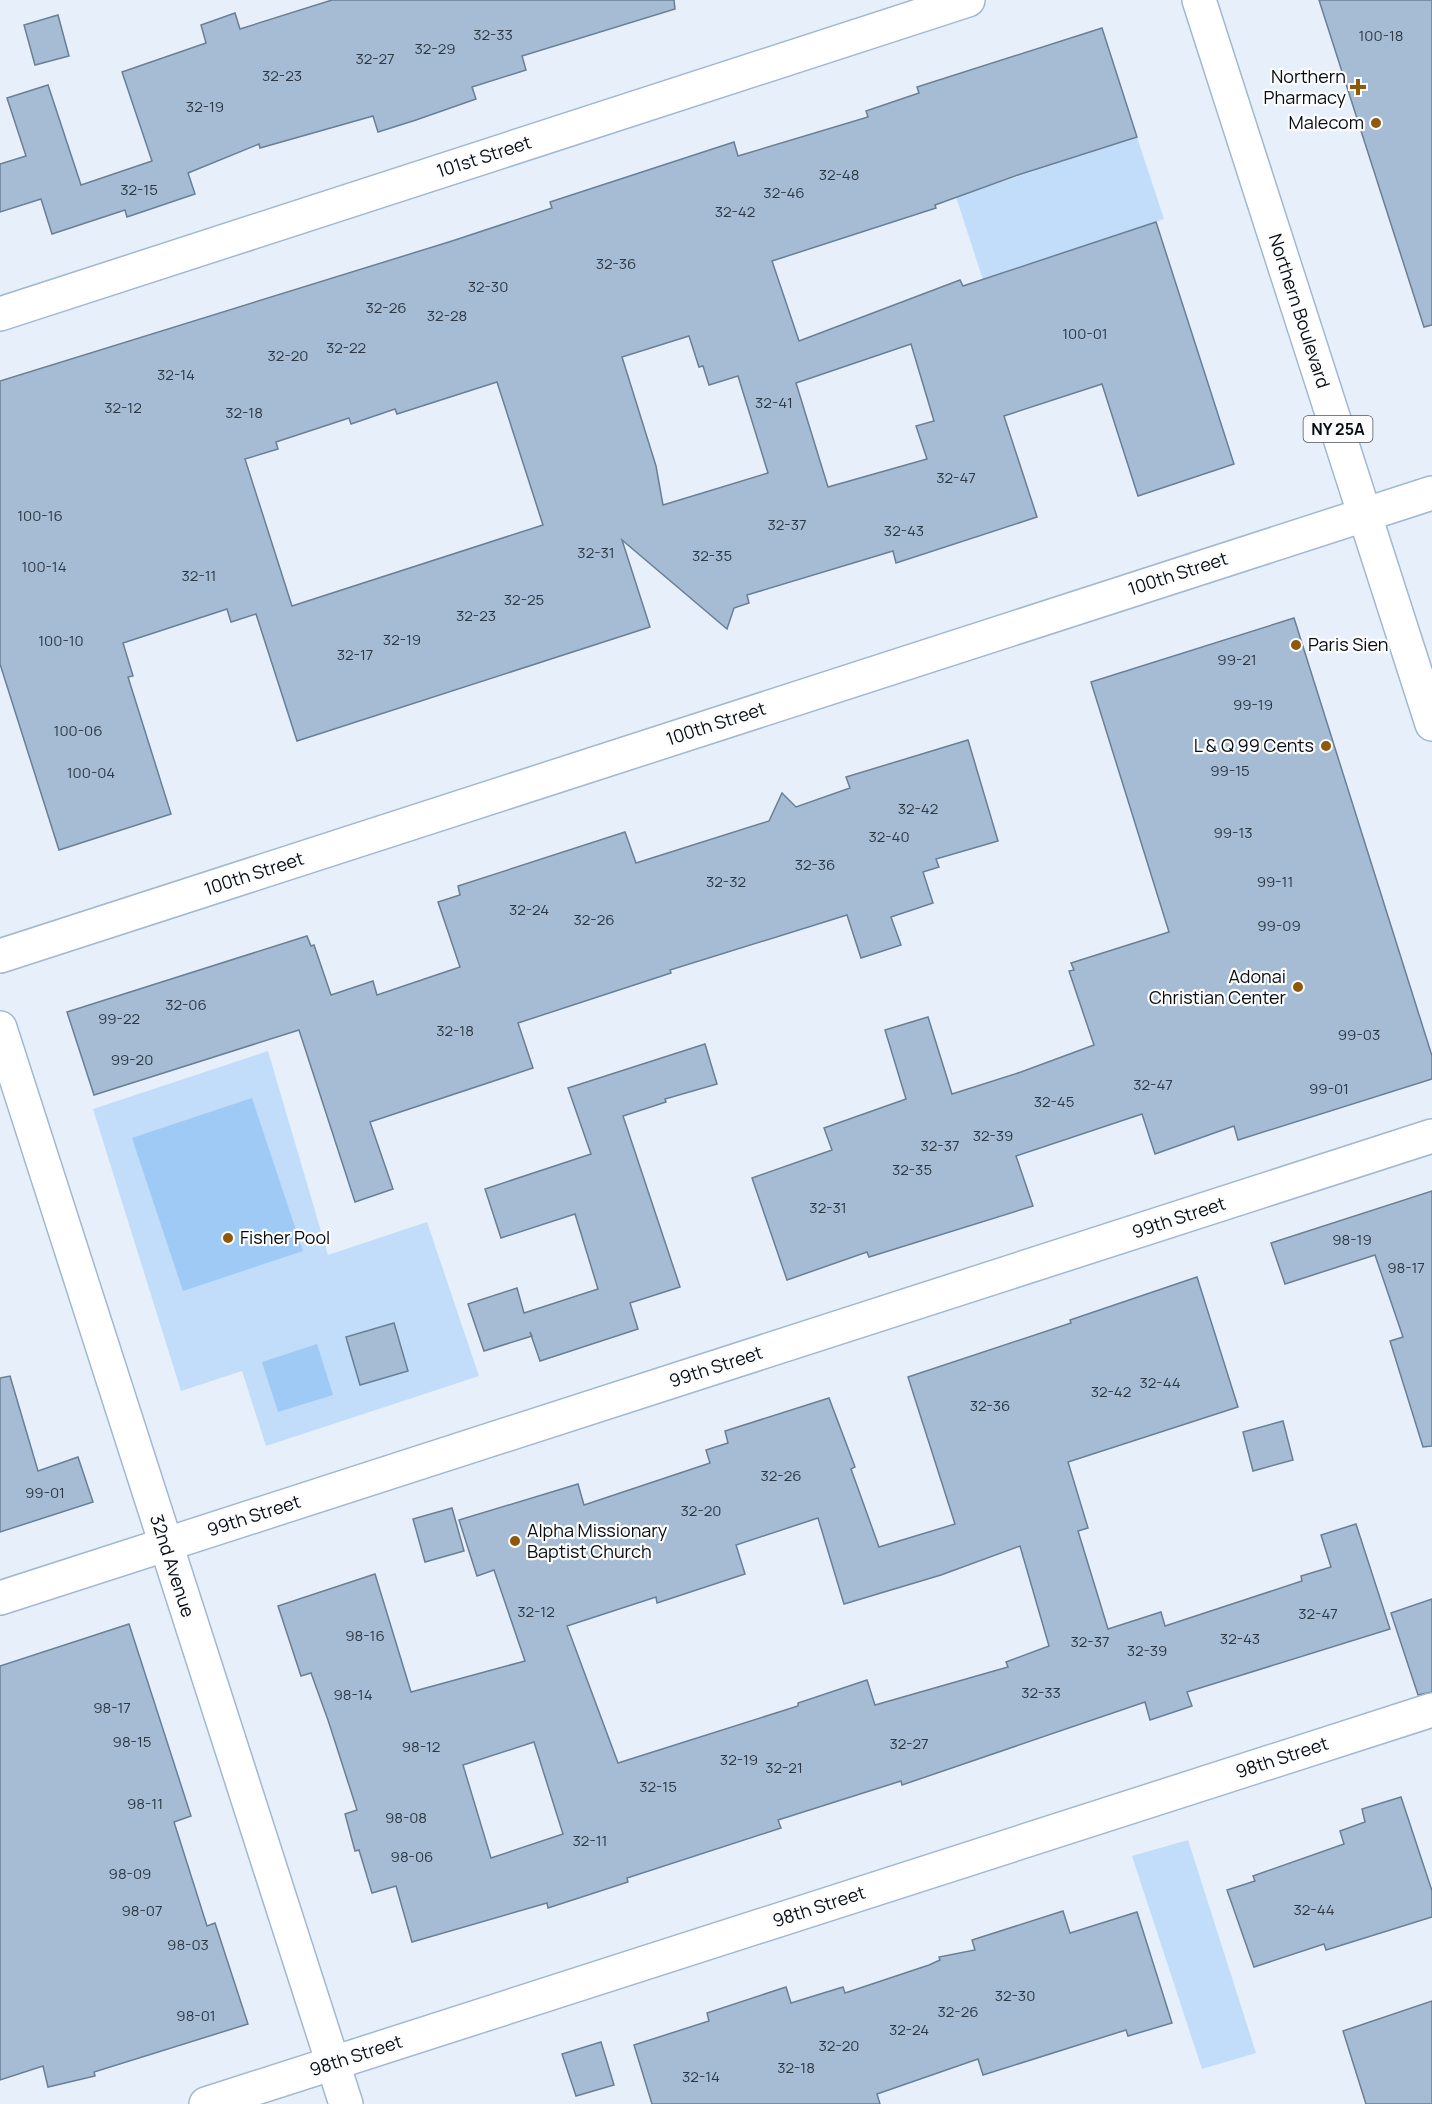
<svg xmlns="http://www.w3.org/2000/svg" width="1432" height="2104" viewBox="0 0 1432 2104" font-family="Manrope,sans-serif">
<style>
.green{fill:#c1ddf9}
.water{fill:#9fcaf6}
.building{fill:#a5bcd4;stroke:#697f95;stroke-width:1.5;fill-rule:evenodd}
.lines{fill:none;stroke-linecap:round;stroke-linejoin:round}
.street-casing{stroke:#a1b8d0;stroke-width:36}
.primary-casing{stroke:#a1b8d0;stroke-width:36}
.street{stroke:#fff;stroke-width:33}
.primary{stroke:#fff;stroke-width:33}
.poi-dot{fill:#8e590a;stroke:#fcfcfc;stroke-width:2}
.labels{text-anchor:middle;stroke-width:4.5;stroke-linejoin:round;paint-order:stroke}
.number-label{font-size:15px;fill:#2d3844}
.shield{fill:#fcfcfc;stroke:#4f545a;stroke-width:1.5}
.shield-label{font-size:16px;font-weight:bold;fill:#050c14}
.poi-label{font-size:18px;fill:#050c14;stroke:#fcfcfc;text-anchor:end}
.street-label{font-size:18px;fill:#050c14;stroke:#fcfcfc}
</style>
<rect width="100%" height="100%" fill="#e7f0fa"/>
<!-- green -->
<g class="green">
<polygon points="1137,137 1164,219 983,280 956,197"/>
<polygon points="268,1051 328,1255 427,1222 479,1376 266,1446 242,1371 181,1391 93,1109"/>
<polygon points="1188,1840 1256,2053 1202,2069 1132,1856"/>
</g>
<!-- water -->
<g class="water">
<polygon points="252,1098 303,1251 183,1291 132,1138"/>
<polygon points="317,1344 333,1395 278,1412 262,1362"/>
</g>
<!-- building -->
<g class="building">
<polygon points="332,0 674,0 675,9 522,56 526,70 472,87 476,99 416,120 378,132 373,116 260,148 259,144 188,173 195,194 127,217 125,210 52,234 41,199 0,212 0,164 26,156 7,98 48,85 81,185 152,161 122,72 206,43 201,25 235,13 240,29"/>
<polygon points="1319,0 1432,0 1432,325 1424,327"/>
<polygon points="58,15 69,56 35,65 24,25"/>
<path d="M1102,28L1137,137L1018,175L935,205L936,208L772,261L799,341L960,280L963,286L1156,222L1234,464L1138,496L1102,384L1004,416L1037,517L896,563L893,551L747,595L749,603L734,608L727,629L622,540L650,627L297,741L256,614L231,622L227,609L123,643L133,676L128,677L171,814L59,850L0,664V381L452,241L552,208L550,202L734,142L738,156L868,117L866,111L919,93L917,87ZM689,336L699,367L703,366L709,385L738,376L768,473L663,505L656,466L622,357ZM911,344L934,421L916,426L927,459L828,487L796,383ZM497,382L543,525L292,606L245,459L278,449L276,442L349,418L351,424L395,409L397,414Z"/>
<polygon points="1294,618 1432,1056 1432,1079 1238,1140 1234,1126 1155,1154 1142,1114 1016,1156 1033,1206 869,1257 867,1252 787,1280 752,1178 832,1150 824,1128 906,1099 885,1030 928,1017 952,1094 1021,1072 1094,1045 1069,971 1074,970 1071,963 1169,932 1091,682"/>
<polygon points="968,740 998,841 936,859 939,867 923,872 933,903 891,917 901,945 861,958 847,915 670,970 671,973 518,1023 533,1068 370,1122 393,1189 355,1202 299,1030 94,1095 67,1012 307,936 311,946 314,945 331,995 373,981 377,995 460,967 438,902 460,895 458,886 625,832 636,863 769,821 782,793 796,807 850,788 846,777"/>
<polygon points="705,1044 717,1084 665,1099 666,1102 623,1116 680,1287 630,1303 638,1329 540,1361 530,1332 532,1336 484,1351 468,1304 517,1288 524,1313 598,1289 575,1214 501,1238 485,1189 591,1154 568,1088"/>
<polygon points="1432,1191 1432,1446 1423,1447 1390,1341 1403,1337 1375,1255 1285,1284 1271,1243"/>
<path d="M1197,1277L1238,1407L1068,1462L1088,1528L1078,1531L1108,1629L1161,1612L1165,1626L1302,1581L1301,1576L1331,1567L1321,1535L1356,1524L1390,1629L1187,1692L1192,1706L1150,1720L1145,1702L902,1785L901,1781L778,1820L781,1828L627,1878L628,1882L548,1908L547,1903L412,1942L396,1886L372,1893L359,1850L355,1851L345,1814L357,1810L328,1720L311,1673L301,1676L278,1606L375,1574L411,1692L525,1661L494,1570L477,1576L459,1520L578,1484L584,1505L710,1463L706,1450L728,1443L725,1431L829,1398L855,1467L851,1469L879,1547L955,1524L908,1377L1071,1323L1070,1320ZM818,1518L844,1604L941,1575L1020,1546L1049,1646L1006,1662L1008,1667L875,1705L867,1680L798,1703V1706L618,1763L567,1626L656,1597L657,1603L745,1574L736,1545ZM534,1742L563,1834L491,1858L463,1765Z"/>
<polygon points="394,1323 408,1371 360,1385 346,1337"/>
<polygon points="10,1376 38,1471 78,1457 93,1502 0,1532 0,1378"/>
<polygon points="1283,1421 1293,1460 1253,1471 1243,1432"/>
<polygon points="452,1508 464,1551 425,1562 413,1519"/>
<polygon points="1432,1599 1432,1692 1418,1695 1391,1613"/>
<polygon points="129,1624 191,1816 174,1822 207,1926 215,1923 248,2024 94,2072 95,2076 48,2087 43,2066 0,2080 0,1666"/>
<polygon points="1401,1797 1432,1891 1432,1917 1326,1950 1324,1944 1254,1967 1227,1890 1255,1881 1253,1876 1344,1844 1340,1831 1365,1822 1362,1809"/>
<polygon points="1063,1911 1070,1933 1137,1912 1172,2023 1128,2036 1126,2030 983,2075 978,2059 877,2094 880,2104 652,2104 634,2045 709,2021 707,2013 786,1987 791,2003 843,1987 845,1993 929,1965 940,1960 939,1957 975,1950 972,1940"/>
<polygon points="1432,2001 1432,2104 1366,2104 1343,2031"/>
<polygon points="601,2042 614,2085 576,2096 562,2054"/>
</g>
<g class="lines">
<!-- street casing -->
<g class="street-casing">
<g id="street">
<polyline points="0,314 968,0"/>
<polyline points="0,956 1432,493"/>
<polyline points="0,1028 346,2104"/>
<polyline points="0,1598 1432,1136"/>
<polyline points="206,2104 1432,1710"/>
</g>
</g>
<!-- primary casing -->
<g class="primary-casing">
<polyline id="primary" points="1199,0 1432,724"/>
</g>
<!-- street -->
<use href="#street" class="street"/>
<!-- primary -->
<use href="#primary" class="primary"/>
</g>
<!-- markers -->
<g class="poi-dot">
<path d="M1355 78h6v6h6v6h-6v6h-6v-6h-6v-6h6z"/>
<circle cx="1376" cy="123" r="6"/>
<circle cx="1296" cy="645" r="6"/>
<circle cx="1326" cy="746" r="6"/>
<circle cx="1298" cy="987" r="6"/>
<circle cx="228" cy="1238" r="6"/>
<circle cx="515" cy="1541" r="6"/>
</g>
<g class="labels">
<!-- number labels -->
<g class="number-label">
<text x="493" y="40">32-33</text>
<text x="1381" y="41">100-18</text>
<text x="435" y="54">32-29</text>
<text x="375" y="64">32-27</text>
<text x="282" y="81">32-23</text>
<text x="205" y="112">32-19</text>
<text x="839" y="180">32-48</text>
<text x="139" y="195">32-15</text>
<text x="784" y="198">32-46</text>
<text x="735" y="217">32-42</text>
<text x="616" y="269">32-36</text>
<text x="488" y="292">32-30</text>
<text x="386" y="313">32-26</text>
<text x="447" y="321">32-28</text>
<text x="1085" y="339">100-01</text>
<text x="346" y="353">32-22</text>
<text x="288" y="361">32-20</text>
<text x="176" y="380">32-14</text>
<text x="774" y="408">32-41</text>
<text x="123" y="413">32-12</text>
<text x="244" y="418">32-18</text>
<text x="956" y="483">32-47</text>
<text x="40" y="521">100-16</text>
<text x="787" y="530">32-37</text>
<text x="904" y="536">32-43</text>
<text x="596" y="558">32-31</text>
<text x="712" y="561">32-35</text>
<text x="44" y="572">100-14</text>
<text x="199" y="581">32-11</text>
<text x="524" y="605">32-25</text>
<text x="476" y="621">32-23</text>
<text x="402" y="645">32-19</text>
<text x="61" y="646">100-10</text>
<text x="355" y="660">32-17</text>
<text x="1237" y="665">99-21</text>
<text x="1253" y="710">99-19</text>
<text x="78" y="736">100-06</text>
<text x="1230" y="776">99-15</text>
<text x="91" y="778">100-04</text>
<text x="918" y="814">32-42</text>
<text x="1233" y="838">99-13</text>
<text x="889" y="842">32-40</text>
<text x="815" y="870">32-36</text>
<text x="726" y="887">32-32</text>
<text x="1275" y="887">99-11</text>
<text x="529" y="915">32-24</text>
<text x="594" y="925">32-26</text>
<text x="1279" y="931">99-09</text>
<text x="186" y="1010">32-06</text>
<text x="119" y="1024">99-22</text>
<text x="455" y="1036">32-18</text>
<text x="1359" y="1040">99-03</text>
<text x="132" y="1065">99-20</text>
<text x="1153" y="1090">32-47</text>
<text x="1329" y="1094">99-01</text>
<text x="1054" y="1107">32-45</text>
<text x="993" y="1141">32-39</text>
<text x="940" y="1151">32-37</text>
<text x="912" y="1175">32-35</text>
<text x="828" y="1213">32-31</text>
<text x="1352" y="1245">98-19</text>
<text x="1406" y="1273">98-17</text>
<text x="1160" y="1388">32-44</text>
<text x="1111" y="1397">32-42</text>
<text x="990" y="1411">32-36</text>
<text x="781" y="1481">32-26</text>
<text x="45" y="1498">99-01</text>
<text x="701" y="1516">32-20</text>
<text x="536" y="1617">32-12</text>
<text x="1318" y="1619">32-47</text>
<text x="365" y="1641">98-16</text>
<text x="1240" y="1644">32-43</text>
<text x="1090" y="1647">32-37</text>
<text x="1147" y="1656">32-39</text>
<text x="1041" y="1698">32-33</text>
<text x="353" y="1700">98-14</text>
<text x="112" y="1713">98-17</text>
<text x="132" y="1747">98-15</text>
<text x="909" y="1749">32-27</text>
<text x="421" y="1752">98-12</text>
<text x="739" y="1765">32-19</text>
<text x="784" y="1773">32-21</text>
<text x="658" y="1792">32-15</text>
<text x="145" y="1809">98-11</text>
<text x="406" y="1823">98-08</text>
<text x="590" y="1846">32-11</text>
<text x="412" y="1862">98-06</text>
<text x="130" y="1879">98-09</text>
<text x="1314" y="1915">32-44</text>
<text x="142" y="1916">98-07</text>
<text x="188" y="1950">98-03</text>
<text x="1015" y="2001">32-30</text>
<text x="958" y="2017">32-26</text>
<text x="196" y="2021">98-01</text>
<text x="909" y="2035">32-24</text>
<text x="839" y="2051">32-20</text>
<text x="796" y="2073">32-18</text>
<text x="701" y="2082">32-14</text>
</g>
<!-- shield labels -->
<rect class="shield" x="1303.5" y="416" width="69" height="26" rx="4.5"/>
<g class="shield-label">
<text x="1338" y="435">NY 25A</text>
</g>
<!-- poi labels -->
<g class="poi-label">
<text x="1346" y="83">Northern<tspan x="1346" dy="21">Pharmacy</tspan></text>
<text x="1364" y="129">Malecom</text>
<text x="1308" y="651" text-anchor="start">Paris Sien</text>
<text x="1314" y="752">L &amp; Q 99 Cents</text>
<text x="1286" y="983">Adonai<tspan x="1286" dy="21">Christian Center</tspan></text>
<text x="240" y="1244" text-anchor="start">Fisher Pool</text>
<text x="527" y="1537" text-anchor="start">Alpha Missionary<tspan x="527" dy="21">Baptist Church</tspan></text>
</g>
<!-- street labels -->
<g class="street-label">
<text transform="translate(484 157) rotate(-18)" y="6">101st Street</text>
<text transform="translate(1299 311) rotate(72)" y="6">Northern Boulevard</text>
<text transform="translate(1178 574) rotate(-18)" y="6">100th Street</text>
<text transform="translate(716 724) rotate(-18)" y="6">100th Street</text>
<text transform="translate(254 874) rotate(-18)" y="6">100th Street</text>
<text transform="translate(1179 1218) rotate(-18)" y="6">99th Street</text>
<text transform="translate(716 1367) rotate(-18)" y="6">99th Street</text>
<text transform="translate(254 1516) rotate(-18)" y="6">99th Street</text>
<text transform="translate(172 1566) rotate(72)" y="6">32nd Avenue</text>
<text transform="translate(1282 1758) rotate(-18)" y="6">98th Street</text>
<text transform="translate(819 1907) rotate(-18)" y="6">98th Street</text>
<text transform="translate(356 2056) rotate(-18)" y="6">98th Street</text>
</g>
</g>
</svg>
